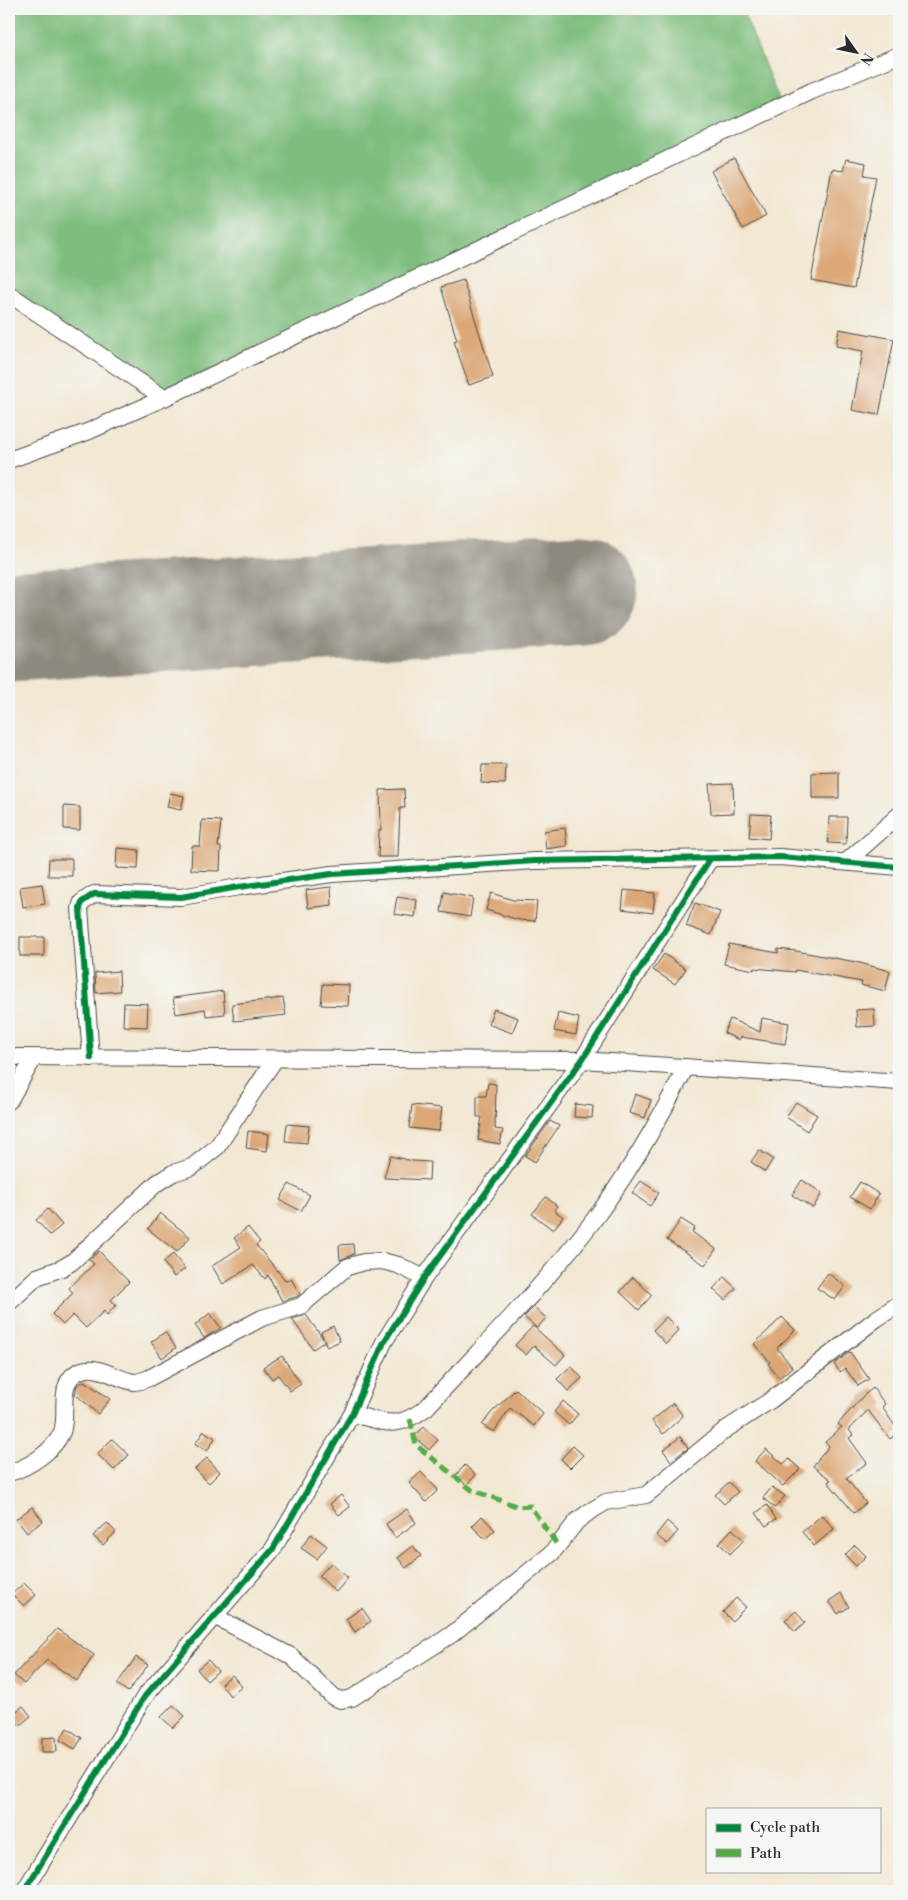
<svg xmlns="http://www.w3.org/2000/svg" width="908" height="1900" viewBox="0 0 908 1900" font-family="'Libre Bodoni',serif">
<style>
.forest{fill:#7ebd7e;stroke:#547454}
.lines{fill:none;stroke-linecap:round;stroke-linejoin:round}
.runway{stroke:#8e897e;stroke-width:111}
.building{fill:#dca777}
.minor-casing{stroke:#494744;stroke-width:18}
.minor{stroke:#fff;stroke-width:16}
.quiet{stroke:#54ab44;stroke-width:5;stroke-dasharray:10 5;stroke-linecap:butt}
.cycleway-casing{stroke:#f6f6f2;stroke-width:9}
.cycleway{stroke:#00873e;stroke-width:6}
</style>
<rect width="100%" height="100%" fill="#f6f6f2"/>
<filter id="ink" filterUnits="userSpaceOnUse"><feTurbulence type="fractalNoise" baseFrequency=".02" numOctaves="2"/><feDisplacementMap in="SourceGraphic" scale="10" xChannelSelector="R" yChannelSelector="G"/><feConvolveMatrix kernelMatrix="1 2 1 2 8 2 1 2 1" color-interpolation-filters="sRGB"/></filter>
<filter id="wash" filterUnits="userSpaceOnUse"><feTurbulence type="fractalNoise" baseFrequency=".0096" numOctaves="4" result="noise"/><feDisplacementMap in="SourceGraphic" scale="20" xChannelSelector="R" yChannelSelector="G"/><feGaussianBlur stdDeviation="1.12" result="paint"/><feColorMatrix in="noise" values="0 0 0 0 0 0 0 0 0 0 0 0 0 0 0 0 0 1.4 0 .05"/><feComposite in="paint" operator="in"/></filter>
<g filter="url(#wash)">
<rect width="100%" height="100%" fill="#f2e7d2"/>
<!-- forest -->
<polygon class="forest" points="9,9 742,9 780,102 168,395 9,290"/>
<g class="lines">
<!-- runway -->
<polyline class="runway" points="9,626 582,590"/>
</g>
<g id="blocks">
<!-- building -->
<g class="building">
<polygon points="734,158 766,216 743,229 711,171"/>
<polygon points="846,159 866,163 864,175 876,177 854,288 811,280 832,169 843,171"/>
<polygon points="463,280 493,377 469,385 454,341 457,340 441,287"/>
<polygon points="839,329 894,339 879,415 852,410 863,351 836,346"/>
<polygon points="482,765 506,765 505,784 481,783"/>
<polygon points="839,772 839,798 812,798 812,773"/>
<polygon points="733,783 734,813 711,814 709,784"/>
<polygon points="404,789 405,808 400,808 398,857 378,857 379,830 381,830 380,790"/>
<polygon points="170,793 184,796 181,810 167,807"/>
<polygon points="64,806 80,807 80,830 64,829"/>
<polygon points="751,814 771,815 769,839 749,837"/>
<polygon points="829,817 847,817 846,844 828,843"/>
<polygon points="202,820 221,821 218,847 221,847 220,871 191,870 192,846 200,846"/>
<polygon points="565,828 567,846 546,849 544,831"/>
<polygon points="117,848 139,850 138,869 116,868"/>
<polygon points="49,859 72,859 72,876 48,876"/>
<polygon points="42,884 45,904 23,907 20,887"/>
<polygon points="331,887 332,905 308,908 306,890"/>
<polygon points="624,890 655,893 653,913 622,909"/>
<polygon points="444,892 473,898 470,917 441,912"/>
<polygon points="491,893 513,900 537,901 535,921 519,920 486,910"/>
<polygon points="397,897 417,900 415,917 394,914"/>
<polygon points="695,903 720,912 711,935 686,926"/>
<rect x="20" y="937" width="24" height="19"/>
<polygon points="729,944 778,953 778,949 796,951 856,962 890,971 885,991 861,985 862,982 795,970 795,972 754,968 754,970 724,964"/>
<polygon points="664,954 686,969 675,984 653,970"/>
<polygon points="119,971 120,991 96,993 95,973"/>
<polygon points="323,984 349,985 348,1006 321,1005"/>
<polygon points="223,991 225,1014 206,1016 205,1009 176,1014 173,998"/>
<polygon points="283,998 286,1015 234,1021 232,1004"/>
<polygon points="124,1003 148,1004 147,1027 123,1026"/>
<polygon points="494,1009 518,1018 512,1033 488,1024"/>
<polygon points="874,1009 875,1026 857,1027 856,1010"/>
<polygon points="558,1013 579,1018 576,1035 554,1031"/>
<polygon points="762,1018 789,1023 785,1044 741,1037 739,1040 724,1033 730,1019 760,1032"/>
<polygon points="488,1083 496,1084 495,1129 503,1130 500,1144 478,1140 482,1117 477,1117 477,1096 486,1096"/>
<polygon points="635,1094 651,1100 645,1118 629,1113"/>
<polygon points="796,1102 817,1115 807,1131 786,1117"/>
<polygon points="575,1104 593,1106 592,1118 574,1117"/>
<polygon points="412,1105 442,1108 439,1131 409,1128"/>
<polygon points="550,1121 559,1126 535,1162 525,1156"/>
<polygon points="287,1124 309,1126 307,1143 285,1141"/>
<polygon points="248,1131 269,1134 267,1151 246,1148"/>
<polygon points="759,1150 773,1159 765,1172 751,1162"/>
<polygon points="390,1156 413,1161 430,1162 429,1180 384,1178"/>
<polygon points="802,1180 822,1193 813,1208 792,1195"/>
<polygon points="641,1181 659,1193 650,1206 632,1193"/>
<polygon points="860,1182 879,1194 870,1209 850,1197"/>
<polygon points="289,1184 310,1195 301,1211 280,1200"/>
<polygon points="546,1197 557,1206 554,1210 563,1217 553,1230 532,1214"/>
<polygon points="48,1209 62,1225 50,1235 36,1220"/>
<polygon points="160,1213 190,1237 177,1252 148,1229"/>
<polygon points="681,1219 695,1228 692,1232 716,1249 705,1265 667,1240"/>
<polygon points="248,1227 260,1242 256,1245 286,1281 291,1279 300,1294 296,1297 282,1301 268,1275 265,1279 253,1265 223,1284 212,1266 241,1247 234,1238"/>
<polygon points="353,1244 354,1254 340,1260 339,1245"/>
<polygon points="99,1251 129,1282 111,1300 116,1305 107,1315 104,1311 86,1328 73,1315 63,1325 52,1314 73,1293 69,1288 94,1264 89,1260"/>
<polygon points="173,1254 185,1269 174,1277 163,1262"/>
<polygon points="828,1273 845,1286 835,1300 817,1288"/>
<polygon points="633,1277 652,1295 639,1310 620,1292"/>
<polygon points="724,1277 736,1288 725,1300 713,1289"/>
<polygon points="534,1307 546,1318 537,1328 524,1317"/>
<polygon points="210,1313 221,1328 204,1338 195,1325"/>
<polygon points="306,1315 325,1341 313,1349 292,1319"/>
<polygon points="666,1317 679,1330 666,1344 653,1330"/>
<polygon points="782,1317 795,1330 777,1348 792,1367 779,1378 768,1364 770,1362 754,1344"/>
<polygon points="333,1326 340,1341 327,1347 321,1332"/>
<polygon points="533,1326 565,1355 556,1365 534,1346 526,1355 515,1345"/>
<polygon points="165,1332 176,1348 162,1358 151,1342"/>
<polygon points="850,1352 869,1379 858,1386 845,1368 840,1372 834,1364"/>
<polygon points="282,1356 301,1384 290,1391 278,1375 272,1379 263,1367"/>
<polygon points="571,1366 582,1378 568,1391 557,1379"/>
<polygon points="84,1381 110,1399 98,1414 75,1394 77,1386"/>
<polygon points="873,1388 885,1404 882,1407 899,1432 890,1439 868,1410 849,1430 853,1435 849,1438 867,1463 846,1478 866,1503 854,1513 828,1482 831,1480 813,1466 829,1446 825,1442 842,1427 838,1424 863,1396"/>
<polygon points="516,1389 543,1414 534,1426 510,1408 494,1432 482,1425 491,1413"/>
<polygon points="563,1401 578,1414 569,1425 554,1412"/>
<polygon points="673,1403 683,1416 663,1434 652,1421"/>
<polygon points="423,1427 438,1440 429,1450 414,1437"/>
<polygon points="204,1431 215,1438 207,1451 195,1444"/>
<polygon points="680,1437 688,1448 671,1461 663,1450"/>
<polygon points="112,1439 129,1455 114,1470 97,1454"/>
<polygon points="573,1446 583,1455 570,1468 561,1459"/>
<polygon points="766,1449 783,1464 789,1459 800,1469 783,1486 755,1461"/>
<polygon points="207,1458 220,1472 209,1483 195,1469"/>
<polygon points="465,1465 476,1475 466,1485 456,1475"/>
<polygon points="421,1472 438,1490 426,1502 409,1483"/>
<polygon points="729,1482 738,1492 724,1504 715,1495"/>
<polygon points="772,1487 785,1496 775,1508 763,1498"/>
<polygon points="341,1495 350,1507 339,1515 330,1504"/>
<polygon points="767,1505 776,1519 766,1526 756,1513"/>
<polygon points="32,1507 43,1521 27,1533 16,1519"/>
<polygon points="407,1509 416,1523 395,1538 386,1524"/>
<polygon points="822,1515 834,1529 814,1546 802,1532"/>
<polygon points="482,1516 495,1530 485,1539 472,1526"/>
<polygon points="667,1521 678,1531 667,1544 656,1535"/>
<polygon points="107,1523 116,1532 103,1545 93,1536"/>
<polygon points="732,1529 744,1540 730,1554 719,1543"/>
<polygon points="311,1534 327,1546 317,1559 301,1548"/>
<polygon points="855,1545 866,1556 856,1566 845,1555"/>
<polygon points="413,1546 421,1556 406,1568 398,1558"/>
<polygon points="331,1563 348,1578 336,1592 319,1576"/>
<polygon points="24,1583 36,1595 24,1606 12,1594"/>
<polygon points="841,1593 849,1607 838,1614 829,1601"/>
<polygon points="736,1598 746,1607 732,1621 723,1612"/>
<polygon points="362,1608 371,1621 355,1632 346,1619"/>
<polygon points="796,1611 805,1623 795,1632 785,1620"/>
<polygon points="57,1629 94,1655 77,1681 47,1660 24,1684 14,1675"/>
<polygon points="136,1657 148,1665 128,1692 117,1684"/>
<polygon points="208,1660 218,1671 207,1681 197,1669"/>
<polygon points="232,1675 242,1687 230,1696 221,1684"/>
<polygon points="173,1705 185,1716 173,1728 161,1717"/>
<polygon points="23,1706 31,1716 19,1726 10,1716"/>
<polygon points="67,1728 82,1738 75,1749 60,1740"/>
<polygon points="56,1737 57,1752 42,1752 42,1738"/>
</g>
</g>
</g>
<g filter="url(#ink)">
<use href="#blocks" fill-opacity="0" stroke="#494744" stroke-width="1"/>
<g class="lines">
<!-- minor casing -->
<g class="minor-casing">
<g id="minor">
<polyline points="9,294 164,398"/>
<polyline points="9,460 87,432 164,398 812,91 899,55"/>
<polyline points="846,862 899,815"/>
<polyline points="9,1057 582,1060 899,1082"/>
<polyline points="91,1058 80,908 82,902 94,894 181,897 239,887 332,874 535,861 780,857 899,867"/>
<polyline points="9,1101 34,1058"/>
<polyline points="9,1303 37,1277 62,1268 72,1262 157,1183 173,1173 192,1167 217,1147 275,1059"/>
<path d="M352,1414C387,1422 394,1431 426,1408C481,1348 540,1290 590,1225C627,1176 659,1121 686,1067"/>
<path d="M9,1473C29,1467 53,1452 62,1432C69,1412 55,1380 82,1370C98,1364 118,1380 134,1382C139,1382 144,1380 149,1378L262,1318L301,1306L347,1267L364,1262L382,1261L398,1265L424,1278"/>
<polyline points="214,1616 291,1656 333,1697 341,1700 352,1698 451,1635 552,1553 577,1521 589,1512 606,1502 646,1495 725,1430 771,1400 876,1319 899,1304"/>
<polyline points="24,1891 145,1696 273,1549 352,1414 384,1342 424,1278 582,1060 710,859"/>
</g>
</g>
<!-- minor -->
<use href="#minor" class="minor"/>
<!-- quiet -->
<polyline class="quiet" points="410,1419 416,1445 472,1490 519,1507 530,1506 558,1546"/>
<!-- cycleway casing -->
<g class="cycleway-casing">
<g id="cycleway">
<polyline points="91,1058 80,908 82,902 94,894 181,897 239,887 332,874 535,861 780,857 899,867"/>
<polyline points="24,1891 145,1696 273,1549 352,1414 384,1342 424,1278 582,1060 710,859"/>
</g>
</g>
<!-- cycleway -->
<use href="#cycleway" class="cycleway"/>
</g>
</g>
<!-- margin -->
<rect width="908" height="1900" fill="none" stroke="#f6f6f2" stroke-width="30"/>
<!-- legend -->
<rect x="706" y="1808" width="175" height="65" fill="#f6f6f2" stroke="#a5a5a2"/>
<rect x="716" y="1824" width="25" height="8" fill="#00873e" stroke="#a5a5a2"/>
<text x="750" y="1832" font-size="15" fill="#2b2b2b">Cycle path</text>
<rect x="716" y="1849" width="25" height="8" fill="#54ab44" stroke="#a5a5a2"/>
<text x="750" y="1858" font-size="15" fill="#2b2b2b">Path</text>
<!-- north arrow -->
<g transform="translate(856 52) rotate(123)" stroke="#f6f6f2" stroke-width="4" paint-order="stroke">
<path d="M0-4L9 19L0 12L-9 19Z" fill="#2b2b2b"/>
<text y="-8" font-size="14" font-weight="bold" text-anchor="middle" fill="#2b2b2b">N</text>
</g>
</svg>
